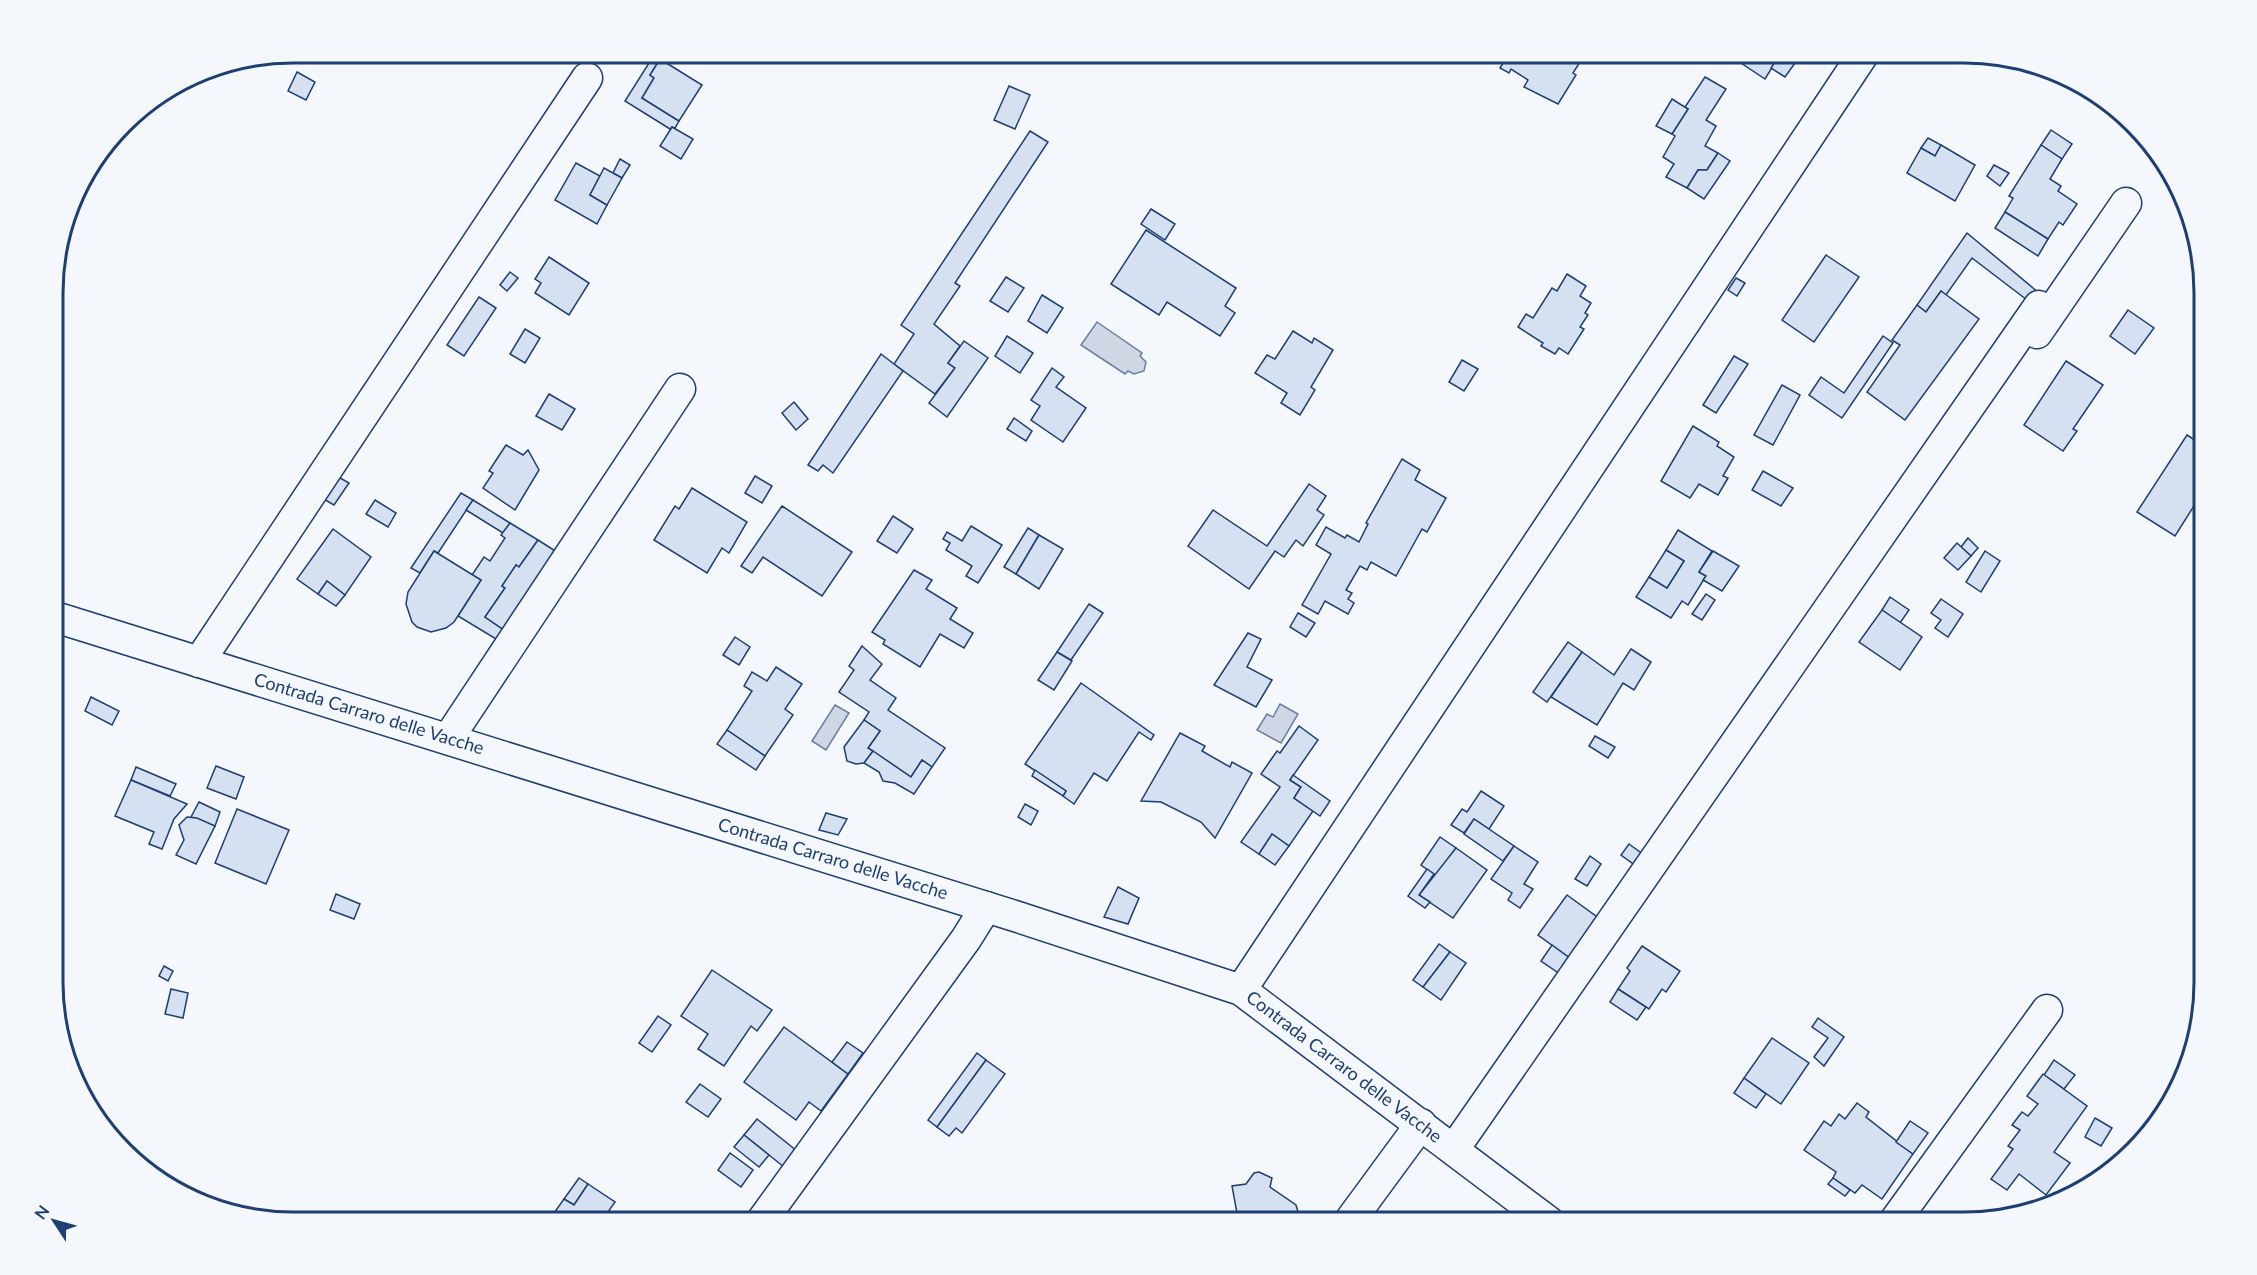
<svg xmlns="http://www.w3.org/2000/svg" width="2257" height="1275" viewBox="0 0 2257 1275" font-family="Lato,sans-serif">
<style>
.water{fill:#cfd7e4;stroke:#687fa3;stroke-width:1.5}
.building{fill:#d5e0f0;stroke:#1d3f73;stroke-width:1.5}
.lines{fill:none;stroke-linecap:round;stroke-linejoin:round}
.minor-casing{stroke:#1d3f73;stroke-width:33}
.minor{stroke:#f4f7fb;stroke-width:30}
.labels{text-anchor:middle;stroke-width:4.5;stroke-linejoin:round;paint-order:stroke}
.street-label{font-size:18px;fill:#1d3f73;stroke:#f4f7fb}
.rim{fill:none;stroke:#1d3f73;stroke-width:3}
</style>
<rect width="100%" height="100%" fill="#f4f7fb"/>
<!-- water -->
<g class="water">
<polygon points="1097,322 1142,353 1140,356 1146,362 1144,371 1134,374 1128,371 1125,374 1081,345"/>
<polygon points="1280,704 1298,714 1281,743 1257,730 1267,714 1273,717"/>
<polygon points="835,705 849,713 826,750 812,741"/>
</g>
<!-- building -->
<g class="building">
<polygon points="1509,53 1564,53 1580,62 1573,73 1576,75 1558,104 1524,87 1528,80 1511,69 1509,73 1500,68"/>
<polygon points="1726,53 1781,53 1765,79"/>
<polygon points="1780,54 1795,63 1785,77 1771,68"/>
<polygon points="654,55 660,59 650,75 654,78 642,98 679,121 675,128 672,127 670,129 625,101"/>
<polygon points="660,59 702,85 679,121 642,98 654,78 650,75"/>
<polygon points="297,72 315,82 306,100 288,91"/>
<polygon points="1705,77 1726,89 1706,120 1716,126 1705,146 1718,153 1707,170 1698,170 1687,188 1666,177 1674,164 1663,157 1675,136 1672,134 1688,109 1685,107"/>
<polygon points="1009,86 1030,95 1015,129 994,120"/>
<polygon points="1672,99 1688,109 1672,134 1656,126"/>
<polygon points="672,127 693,139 681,159 660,146"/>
<polygon points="2051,130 2072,144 2062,159 2041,145"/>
<polygon points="1030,131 1048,142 955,283 960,286 934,324 960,346 948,363 955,368 935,394 894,364 914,334 901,325"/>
<polygon points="1928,138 1941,145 1935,156 1921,148"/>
<polygon points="1941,145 1975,165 1955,201 1907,173 1921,148 1935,156"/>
<polygon points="2041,145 2062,159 2050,179 2061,186 2058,191 2077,204 2063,225 2059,222 2048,239 2005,212 2013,198 2009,196"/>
<polygon points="1718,153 1730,161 1704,199 1687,188 1698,170 1707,170"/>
<polygon points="620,159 630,165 622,178 613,173"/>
<polygon points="576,163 600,176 590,195 607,205 597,224 555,200"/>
<polygon points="1994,165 2009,173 2000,186 1987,176"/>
<polygon points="604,168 622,178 607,205 590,195"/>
<polygon points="1151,209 1175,224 1165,240 1141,224"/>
<polygon points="2005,212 2048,239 2038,256 1995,228"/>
<polygon points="1146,230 1236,288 1225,306 1235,313 1220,336 1167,302 1159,315 1111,284"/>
<polygon points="1967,233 2039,293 2031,303 1972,258 1946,295 1941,291 1926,312 1917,305"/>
<polygon points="1826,255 1859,277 1814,342 1782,320"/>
<polygon points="549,257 589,283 569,315 535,293 541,283 535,279"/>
<polygon points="510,272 518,278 507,291 500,285"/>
<polygon points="1567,274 1586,286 1580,296 1591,303 1585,313 1588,315 1580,327 1584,329 1568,354 1559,348 1555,354 1541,346 1543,343 1518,327 1526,314 1533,318 1552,288 1557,291"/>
<polygon points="1006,277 1024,288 1008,312 990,301"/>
<polygon points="1736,278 1745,283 1737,296 1728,290"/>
<polygon points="1941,291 1979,319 1905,420 1867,392 1900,345 1892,340 1917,305 1926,312"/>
<polygon points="1042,295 1063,308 1047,333 1028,321"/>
<polygon points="479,297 496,308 464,356 447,345"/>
<polygon points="2128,310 2154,328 2135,354 2110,336"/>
<polygon points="525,329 540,338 525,363 510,354"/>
<polygon points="1293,331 1312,343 1314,338 1333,350 1311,387 1315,390 1300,415 1281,403 1287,393 1255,373 1267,355 1275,359"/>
<polygon points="1007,336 1033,353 1020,373 995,356"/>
<polygon points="1883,336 1893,343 1842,418 1809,395 1821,377 1844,393"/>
<polygon points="964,341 988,358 947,417 929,403 955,368 948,363"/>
<polygon points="881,354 903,371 833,473 823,465 818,471 808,465"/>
<polygon points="1734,356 1748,364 1716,413 1703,405"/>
<polygon points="1462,360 1478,369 1464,391 1449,382"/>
<polygon points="2066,361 2103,385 2073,429 2077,431 2063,451 2024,425"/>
<polygon points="1052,368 1064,377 1056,387 1086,408 1063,442 1031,420 1040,406 1031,400"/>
<polygon points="1782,385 1800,395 1773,445 1754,435"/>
<polygon points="549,394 575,409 562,430 536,416"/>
<polygon points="794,402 808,419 796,430 782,413"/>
<polygon points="1014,418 1032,431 1026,441 1007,429"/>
<polygon points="1693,426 1719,442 1717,446 1734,457 1723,476 1728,478 1718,495 1699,484 1690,498 1661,481"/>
<polygon points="2187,435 2204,446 2202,456 2204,458 2204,490 2175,536 2137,512"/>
<polygon points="506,445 523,455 528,450 539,470 515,510 483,488 493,473 489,471"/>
<polygon points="1402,459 1420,470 1415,480 1446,498 1427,532 1422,529 1396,576 1371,562 1367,570 1360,566 1346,590 1352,593 1348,599 1354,603 1348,614 1325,601 1318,614 1302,605 1331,554 1316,545 1326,527 1345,538 1347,535 1359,542 1368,524 1366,523"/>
<polygon points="1763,471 1793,488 1781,506 1752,490"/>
<polygon points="335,475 349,483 334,505 320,497"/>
<polygon points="755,476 772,486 762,503 745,493"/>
<polygon points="1309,484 1326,496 1317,510 1324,515 1303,546 1296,540 1284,557 1275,551 1249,589 1188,546 1213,510 1267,546"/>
<polygon points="692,488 747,522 729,553 722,548 707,573 654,540 675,506 679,509"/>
<polygon points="461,493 473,500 438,553 434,551 420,573 411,568"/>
<polygon points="375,500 396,513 388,527 366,514"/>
<polygon points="473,500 510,523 503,533 466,510"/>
<polygon points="782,506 852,552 822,596 763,557 752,573 741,566"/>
<polygon points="893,516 913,529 897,553 877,541"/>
<polygon points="510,523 538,540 519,567 516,565 502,586 505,588 485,617 507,632 501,642 458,616 481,580 472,575 484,557 490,561 505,538 501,535"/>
<polygon points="971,526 1002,545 978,583 966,576 972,566 946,550 950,543 943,539 947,532 962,541"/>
<polygon points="1028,528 1039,535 1016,574 1004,567"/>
<polygon points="333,529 371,557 345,595 327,581 318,594 297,579"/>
<polygon points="1678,530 1712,551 1699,572 1706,576 1688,605 1682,601 1671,618 1636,597 1649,577 1667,588 1684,561 1666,550"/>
<polygon points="1039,535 1063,549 1039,589 1016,574"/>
<polygon points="1968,538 1978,548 1971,556 1961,547"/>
<polygon points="538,540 560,554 507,632 485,617 505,588 502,586 516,565 519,567"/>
<polygon points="1957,543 1971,556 1958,570 1944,558"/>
<polygon points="1666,550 1684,561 1667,588 1649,577"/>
<polygon points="434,551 481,580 454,622 446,628 431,632 417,627 412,622 406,604 408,592"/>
<polygon points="1713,551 1739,566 1722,591 1703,580 1706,576 1699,572"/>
<polygon points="1985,551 2000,561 1981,592 1966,582"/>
<polygon points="914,570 932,580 926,589 957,608 950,619 973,633 964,648 940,634 920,667 883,644 885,640 872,632"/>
<polygon points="327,581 345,595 336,606 318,594"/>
<polygon points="1706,594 1715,600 1702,620 1692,614"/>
<polygon points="1890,597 1909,610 1900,623 1882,610"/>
<polygon points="1941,599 1963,614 1948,637 1935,628 1941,620 1931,613"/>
<polygon points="1089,604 1103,613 1071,660 1057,652"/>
<polygon points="1882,610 1922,637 1900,670 1859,642"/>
<polygon points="1298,613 1315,623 1306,637 1290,627"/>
<polygon points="1248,633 1261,639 1247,667 1272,680 1256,707 1214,685"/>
<polygon points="735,637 750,647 739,665 723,655"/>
<polygon points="1568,642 1582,652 1547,702 1533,692"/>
<polygon points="862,646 882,664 870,680 896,698 888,710 945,748 932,767 922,760 911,777 868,748 880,731 864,720 869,712 839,692 854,670 849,666"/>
<polygon points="1631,649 1651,662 1634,690 1623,683 1597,725 1551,697 1582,652 1614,675"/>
<polygon points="1057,652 1072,661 1054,690 1038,680"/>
<polygon points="776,667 802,684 785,709 793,715 765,756 727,730 752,691 744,686 752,672 767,681"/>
<polygon points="1081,683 1154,735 1151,740 1139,732 1107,781 1094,773 1074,804 1063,796 1066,791 1025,764"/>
<polygon points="91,697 119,711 112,725 85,711"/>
<polygon points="864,720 880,731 868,748 873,751 864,763 856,764 847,761 844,747"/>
<polygon points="1299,726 1318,740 1290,780 1301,787 1294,798 1313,811 1289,846 1272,834 1259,854 1241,842 1280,787 1261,774 1277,751 1280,753"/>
<polygon points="727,730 765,756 756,770 717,744"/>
<polygon points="1180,733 1205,746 1202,751 1230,767 1232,762 1252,773 1215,838 1201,822 1161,802 1141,801"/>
<polygon points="1595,736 1615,747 1608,758 1589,746"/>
<polygon points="873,751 911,777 922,760 932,767 914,794 895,783 883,781 879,772 864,763"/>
<polygon points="216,766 244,777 236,799 207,788"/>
<polygon points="136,767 176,784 170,796 131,780"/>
<polygon points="1035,770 1066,791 1063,796 1032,776"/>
<polygon points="1293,775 1330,801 1320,816 1294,798 1301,787 1290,780"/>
<polygon points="131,780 187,804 174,819 162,849 149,844 154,832 115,816"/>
<polygon points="1481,791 1504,806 1489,829 1474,819 1464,833 1451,825 1462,809 1467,812"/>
<polygon points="199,802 220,812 215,826 191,817"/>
<polygon points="1025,804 1038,811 1031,825 1018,817"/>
<polygon points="237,809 289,830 266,884 215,863"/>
<polygon points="826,813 847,819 838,835 819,830"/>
<polygon points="187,817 197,818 215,826 196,864 176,855 184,840 179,825"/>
<polygon points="1474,819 1514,846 1503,861 1464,834"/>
<polygon points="1272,834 1289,846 1275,865 1259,854"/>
<polygon points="1440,837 1456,848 1436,876 1421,865"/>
<polygon points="1629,844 1651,860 1643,871 1621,855"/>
<polygon points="1514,846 1538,862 1524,884 1533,889 1520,908 1508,900 1512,893 1491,879"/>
<polygon points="1456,848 1487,870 1453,918 1419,895"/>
<polygon points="1590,856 1601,864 1587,886 1575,879"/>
<polygon points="1427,869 1434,874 1419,895 1430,902 1425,908 1408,896"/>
<polygon points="1118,887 1139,898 1128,924 1104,917"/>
<polygon points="336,894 360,904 354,919 330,910"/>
<polygon points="1567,895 1600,919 1571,959 1538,935"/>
<polygon points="1439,944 1450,952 1423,987 1413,980"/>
<polygon points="1552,945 1571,959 1560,974 1541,961"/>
<polygon points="1642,946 1680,971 1666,992 1662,989 1649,1009 1618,989 1630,971 1627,968"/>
<polygon points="1450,952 1466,963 1441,1000 1423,987"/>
<polygon points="164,966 173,971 168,981 159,976"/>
<polygon points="712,970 772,1010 757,1031 751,1026 724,1066 698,1049 708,1034 681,1016"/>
<polygon points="171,989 188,993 183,1018 165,1014"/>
<polygon points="1618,989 1646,1007 1637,1020 1610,1002"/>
<polygon points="658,1016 671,1025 652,1052 639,1043"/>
<polygon points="1818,1018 1844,1037 1824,1066 1814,1057 1828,1038 1812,1027"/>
<polygon points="784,1027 848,1074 821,1111 809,1102 796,1120 744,1082"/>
<polygon points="1772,1038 1809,1063 1781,1104 1744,1078"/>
<polygon points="847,1042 863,1053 848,1074 832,1062"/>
<polygon points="977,1053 986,1060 937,1127 928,1120"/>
<polygon points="986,1060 1005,1074 962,1133 956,1128 949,1136 937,1127"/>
<polygon points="2054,1060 2075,1075 2064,1089 2044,1075"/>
<polygon points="2043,1074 2087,1106 2054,1152 2070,1163 2046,1195 2019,1174 2007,1190 1991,1179 2013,1149 2008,1146 2020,1130 2012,1125 2022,1112 2028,1116 2038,1104 2027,1096"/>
<polygon points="1744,1078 1766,1094 1756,1108 1734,1093"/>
<polygon points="700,1084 721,1099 708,1117 686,1102"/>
<polygon points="1857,1103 1869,1112 1866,1117 1913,1154 1882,1199 1862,1185 1855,1193 1833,1178 1836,1172 1804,1150 1824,1121 1831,1126 1839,1114 1845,1119"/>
<polygon points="2095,1118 2112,1128 2101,1146 2085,1137"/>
<polygon points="757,1119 802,1155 789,1171 744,1135"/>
<polygon points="1910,1121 1928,1133 1913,1154 1896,1142"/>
<polygon points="744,1135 769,1155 759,1167 734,1147"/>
<polygon points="730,1153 753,1170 741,1187 718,1170"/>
<polygon points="1259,1172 1272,1178 1270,1187 1296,1205 1300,1219 1297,1222 1232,1222 1229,1214 1237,1213 1232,1186 1246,1184 1254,1173"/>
<polygon points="579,1178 588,1184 574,1205 564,1199"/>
<polygon points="1833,1178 1850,1190 1845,1196 1828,1184"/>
<polygon points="588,1184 615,1202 601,1222 553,1222 549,1220 564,1199 574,1205"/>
</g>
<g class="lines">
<!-- minor casing -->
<g class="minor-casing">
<g id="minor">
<polyline points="2037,333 2126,203"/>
<polyline points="55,617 1018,917 1241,990 1549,1222"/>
<polyline points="199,662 587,78"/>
<polyline points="448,739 680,389"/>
<polyline points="1241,990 1864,53"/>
<polyline points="1454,1149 2039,306"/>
<polyline points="761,1222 966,939 986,907"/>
<polyline points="1349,1222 1421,1124"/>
<polyline points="1894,1222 2047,1010"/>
</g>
</g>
<!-- minor -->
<use href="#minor" class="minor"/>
</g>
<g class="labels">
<!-- street labels -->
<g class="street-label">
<text transform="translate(369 714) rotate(17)" y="6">Contrada Carraro delle Vacche</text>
<text transform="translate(833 859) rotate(17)" y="6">Contrada Carraro delle Vacche</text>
<text transform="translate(1344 1067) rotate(37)" y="6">Contrada Carraro delle Vacche</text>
</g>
</g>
<!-- crop -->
<path d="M0 0H2257V1275H0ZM293 63H1964A230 230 0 0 1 2194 293V982A230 230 0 0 1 1964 1212H293A230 230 0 0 1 63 982V293A230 230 0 0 1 293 63Z" fill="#f4f7fb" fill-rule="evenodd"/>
<path class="rim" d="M293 63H1964A230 230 0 0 1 2194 293V982A230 230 0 0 1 1964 1212H293A230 230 0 0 1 63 982V293A230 230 0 0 1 293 63Z"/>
<!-- north arrow -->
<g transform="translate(54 1221) rotate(306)" stroke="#f4f7fb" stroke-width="4.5" paint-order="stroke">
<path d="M0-4.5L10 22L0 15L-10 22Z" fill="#1d3f73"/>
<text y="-9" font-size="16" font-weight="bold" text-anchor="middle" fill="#1d3f73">N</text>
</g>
</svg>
